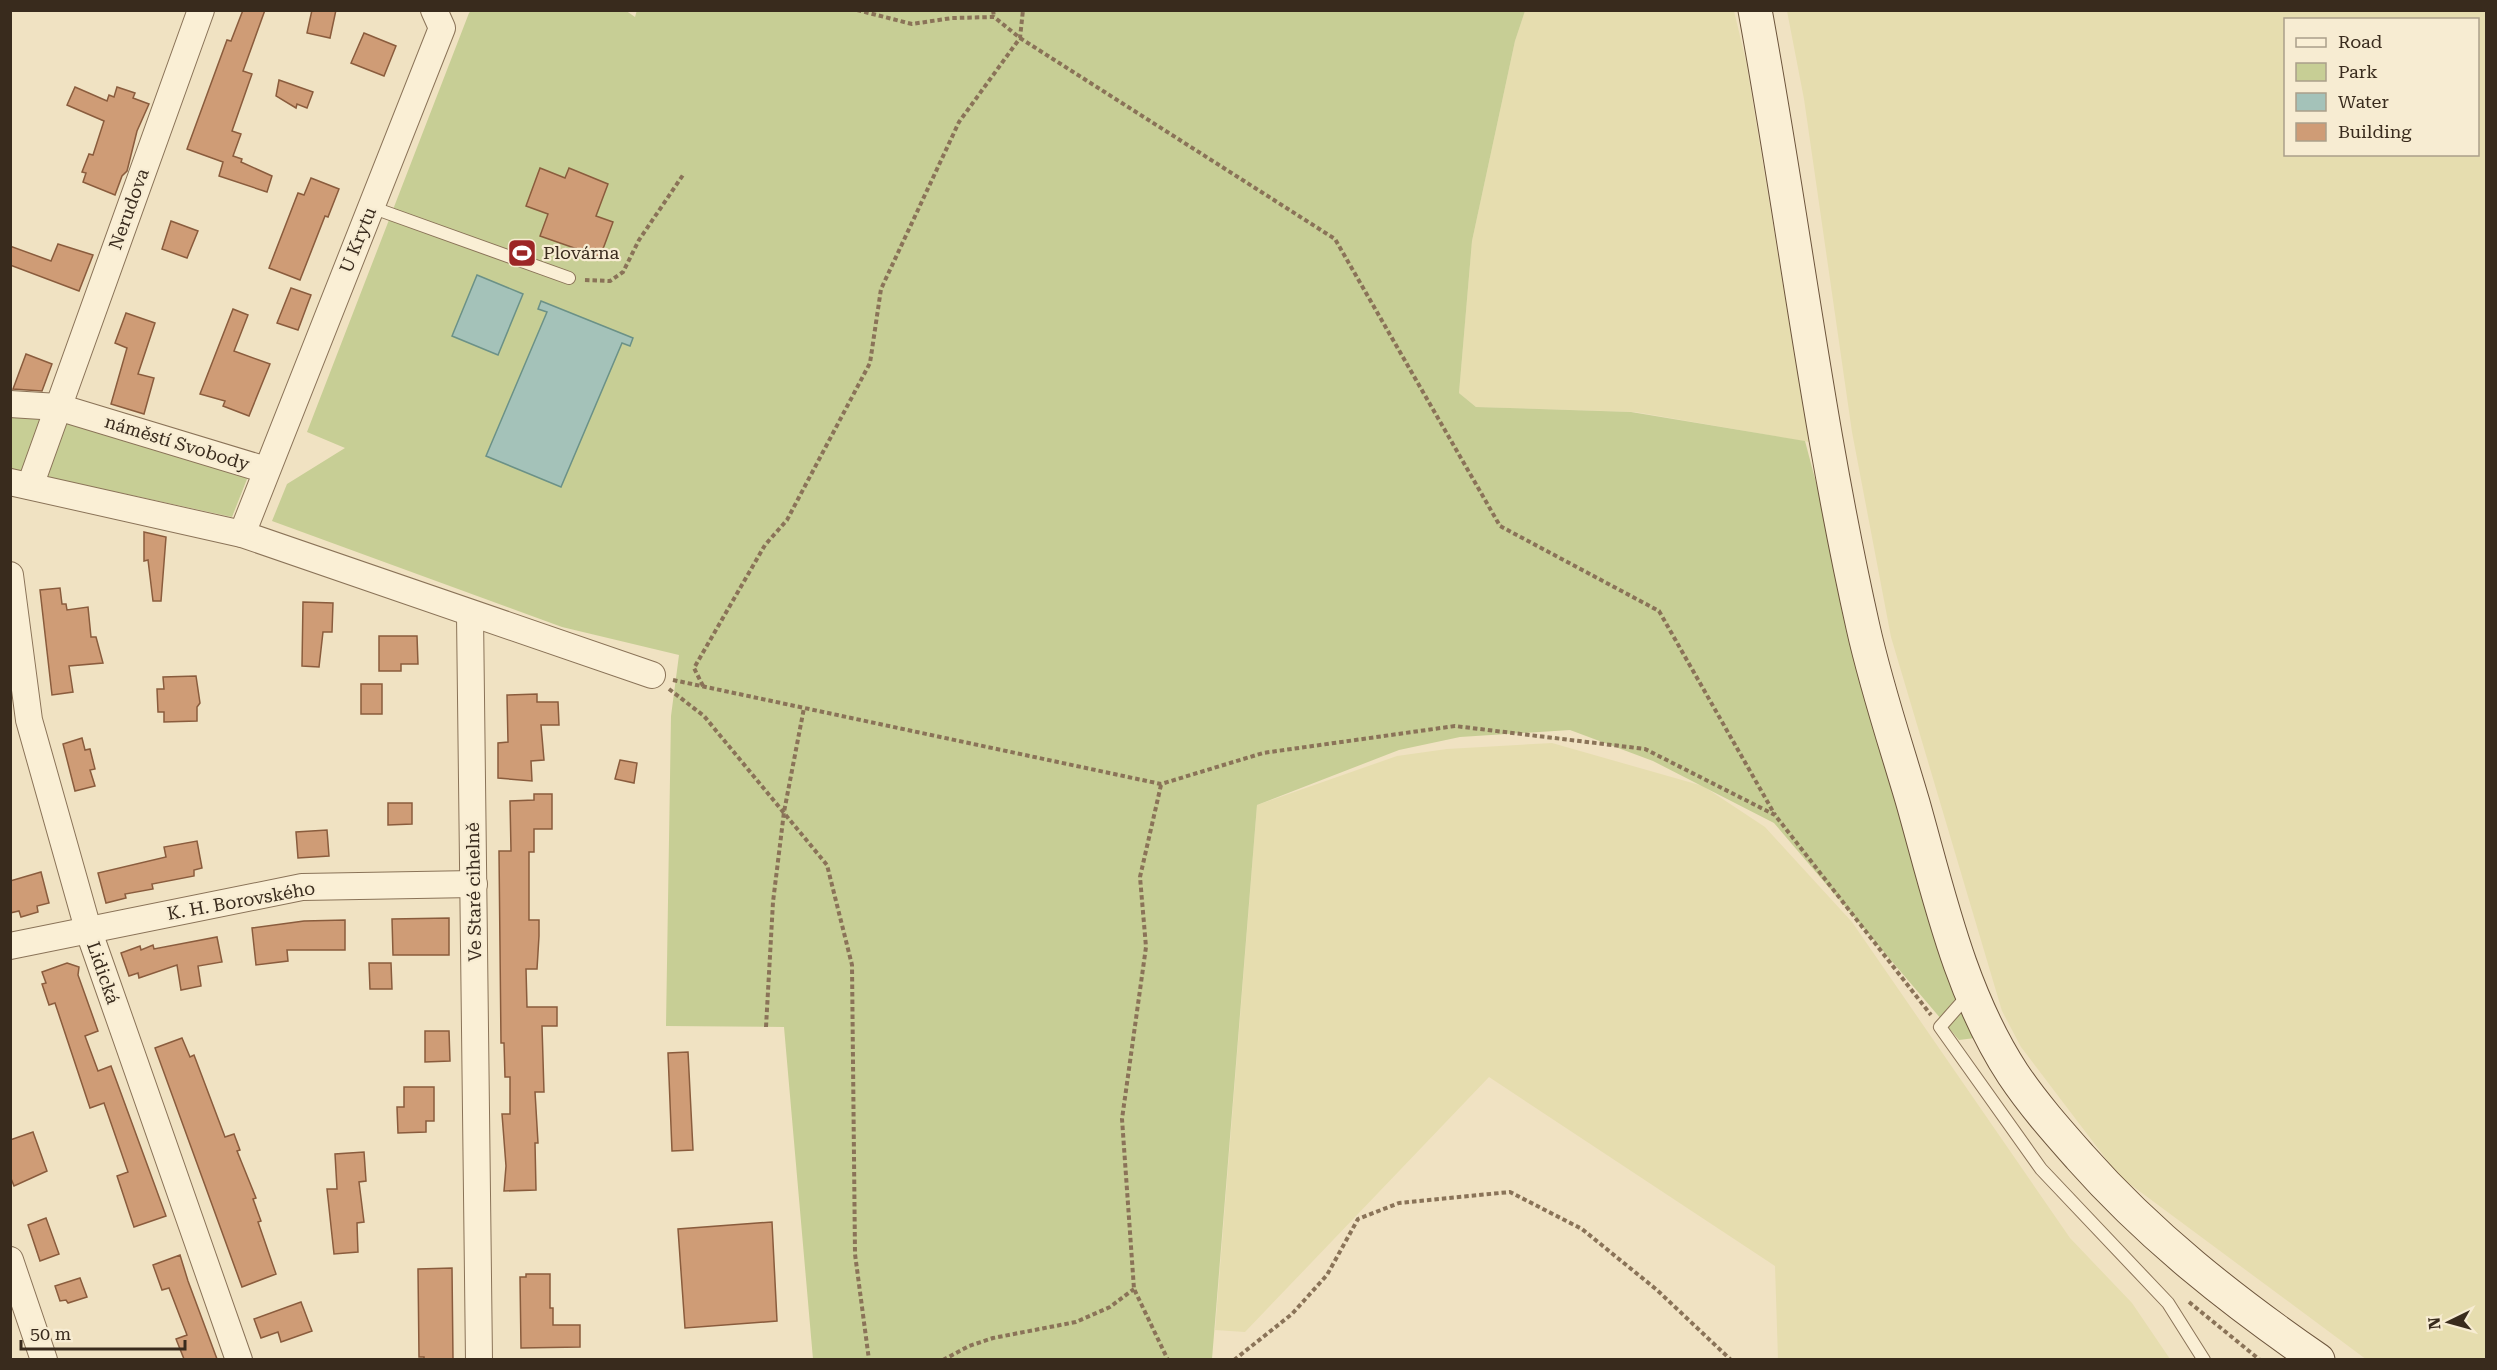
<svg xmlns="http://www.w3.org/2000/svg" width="2497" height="1370" font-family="'Roboto Serif',serif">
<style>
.farmland{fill:#e6ddaf;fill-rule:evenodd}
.green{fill:#c7ce95}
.water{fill:#a4c2b9;stroke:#6b9187;stroke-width:1.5}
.building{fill:#cf9c76;stroke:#8a5c3d;stroke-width:1.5}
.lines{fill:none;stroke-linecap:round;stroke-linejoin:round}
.lane-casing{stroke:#8a7358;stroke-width:14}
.street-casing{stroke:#8a7358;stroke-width:28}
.secondary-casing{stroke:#6c543b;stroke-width:35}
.path{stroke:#8a7358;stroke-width:4;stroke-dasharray:4.5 3;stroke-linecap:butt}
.lane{stroke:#faefd5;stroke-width:12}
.street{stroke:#faefd5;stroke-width:26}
.secondary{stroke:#faefd5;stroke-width:33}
.labels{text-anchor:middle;stroke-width:4.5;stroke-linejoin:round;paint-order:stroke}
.street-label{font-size:18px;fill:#392b1d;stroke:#f7ecd2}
.poi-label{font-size:18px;fill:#392b1d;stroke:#f7ecd2;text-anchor:start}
</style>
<rect width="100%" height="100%" fill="#f0e2c2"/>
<g class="farmland">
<polygon points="1525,11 1734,11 1746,61 1809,442 1635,412 1476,407 1459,393 1472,241 1515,41"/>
<path d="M1787 11H2486V1359L2367 1360 2359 1354 2119 1176 2021 1047 2002 1011 1891 637 1852 432 1804 99ZM2286 20H2478V154H2286Z"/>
<polygon points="1552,743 1703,786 1765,827 1852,922 2070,1238 2132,1303 2170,1359 1778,1359 1775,1266 1489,1077 1245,1332 1215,1330 1257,805 1397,756 1447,749"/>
</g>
<g class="green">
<polygon points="625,10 635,17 637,10 1525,11 1515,41 1472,241 1459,393 1476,407 1631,412 1805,441 1926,898 1975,1038 1959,1040 1774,823 1653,761 1570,730 1460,737 1399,750 1257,805 1212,1359 813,1359 784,1027 666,1026 671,716 679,655 562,627 272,521 287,484 345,448 307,432 469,13 471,11"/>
<polygon points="11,415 64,420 249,474 232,517 11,469"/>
</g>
<g class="water">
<polygon points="477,275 523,294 498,355 452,336"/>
<polygon points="541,301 633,338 630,346 622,343 561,487 486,456 547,312 538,309"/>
</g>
<g class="building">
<polygon points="243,10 265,10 243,71 252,74 232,131 241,134 233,156 242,159 241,162 272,176 267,192 219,176 223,162 187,149 227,40 231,41"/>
<polygon points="312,10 336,10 330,38 307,33"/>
<polygon points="364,33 396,46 384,76 351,63"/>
<polygon points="279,80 313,92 307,108 297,104 296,108 276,96"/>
<polygon points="75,87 107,101 109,95 114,97 117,87 135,93 133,98 149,104 137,131 127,171 122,176 115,195 83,182 86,173 82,172 89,154 93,155 104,121 67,105"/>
<polygon points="540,168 565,178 569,168 608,184 596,216 613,222 600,257 540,236 548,214 526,206"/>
<polygon points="311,178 339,189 328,217 325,216 300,280 269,268 298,193 304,195"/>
<polygon points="171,221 198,231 187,258 162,249"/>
<polygon points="58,244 93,255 79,291 10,265 10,246 51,261"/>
<polygon points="291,288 311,295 298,330 277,323"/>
<polygon points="233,309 248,315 234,351 270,364 249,416 223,406 225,401 200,394"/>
<polygon points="126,313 155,323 138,374 154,378 144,414 111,404 127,348 115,343"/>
<polygon points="26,354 52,364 42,391 13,389"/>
<polygon points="144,532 166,537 161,601 153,601 148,560 144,561"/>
<polygon points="60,588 62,604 66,604 67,610 88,607 91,637 96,637 103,663 69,666 73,692 52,695 40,590"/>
<polygon points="303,602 333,603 332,632 323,632 319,667 302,666"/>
<polygon points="379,636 417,636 418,664 401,664 401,671 379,671"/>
<polygon points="196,676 200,703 197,707 197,721 164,722 164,712 158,712 157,689 164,689 163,677"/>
<rect x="361" y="684" width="21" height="30"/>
<polygon points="537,694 537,702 558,702 559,725 541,725 544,760 531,761 532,781 498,778 498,743 508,742 507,695"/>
<polygon points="82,738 85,750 90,749 95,769 90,770 95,786 75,791 63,744"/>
<polygon points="620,760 637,763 634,783 615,779"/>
<polygon points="534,794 552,794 552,829 534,829 534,852 529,852 529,920 539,920 539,936 537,969 526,969 527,1007 557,1007 557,1026 542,1026 544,1092 535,1092 538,1143 535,1143 536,1190 504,1191 506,1166 502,1114 510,1114 510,1077 505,1077 504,1043 501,1043 499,851 511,851 510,801 534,800"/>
<polygon points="388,803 412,803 412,824 388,825"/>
<polygon points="327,830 329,856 298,858 296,832"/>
<polygon points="197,841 202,868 194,870 194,876 152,884 153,889 125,894 126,898 106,903 98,873 166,857 164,847"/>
<polygon points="41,872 49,903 37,906 38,912 21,917 19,911 10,913 10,881"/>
<polygon points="449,918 449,955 393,955 392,919"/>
<polygon points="345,920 345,950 287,950 288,961 256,965 252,928 304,921"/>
<polygon points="217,937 222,962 198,966 201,986 181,990 177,965 139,978 138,973 129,976 121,953 140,946 141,950 153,945 154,949"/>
<polygon points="67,963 79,967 78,975 98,1031 85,1036 98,1071 111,1066 166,1216 134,1227 117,1176 128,1172 104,1103 90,1108 55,1003 49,1005 42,984 46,983 42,972"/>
<polygon points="369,963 391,963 392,989 370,989"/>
<polygon points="425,1031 449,1031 450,1061 425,1062"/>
<polygon points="182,1038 190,1057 194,1055 225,1137 234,1134 240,1150 237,1151 256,1198 253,1199 261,1221 258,1222 276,1274 242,1287 155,1048"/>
<polygon points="688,1052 693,1150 672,1151 668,1053"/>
<polygon points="404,1087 434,1087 434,1121 426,1121 426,1132 398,1133 397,1107 404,1107"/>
<polygon points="33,1132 47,1171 14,1186 10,1176 10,1140"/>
<polygon points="364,1152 366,1181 359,1182 364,1222 357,1223 358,1252 334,1254 327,1189 337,1189 335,1154"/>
<polygon points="46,1218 59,1254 40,1261 28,1225"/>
<polygon points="772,1222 777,1321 685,1328 678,1229"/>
<polygon points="180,1255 188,1281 217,1359 184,1359 176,1339 187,1335 169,1288 162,1290 153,1265"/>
<polygon points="452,1268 453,1359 424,1359 424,1357 419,1357 418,1269"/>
<polygon points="526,1274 550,1274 550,1308 553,1308 553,1325 580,1325 580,1347 521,1348 520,1277 526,1277"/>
<polygon points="80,1278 87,1297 68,1303 66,1300 60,1301 55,1286"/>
<polygon points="301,1302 312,1331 281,1342 278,1332 261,1338 254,1319"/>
</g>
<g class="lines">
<g class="lane-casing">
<g id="lane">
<polyline points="371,207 569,278"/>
<polyline points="1970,993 1940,1027 2041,1169 2168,1303 2204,1360"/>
</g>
</g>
<g class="street-casing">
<g id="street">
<polyline points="10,404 58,407 266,470"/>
<polyline points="10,482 242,534 652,675"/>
<polyline points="30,486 201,10"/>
<polyline points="242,534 442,28 434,10"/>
<polyline points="10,575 29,720 88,929 239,1360"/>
<polyline points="470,615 479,1360"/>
<polyline points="10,946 302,887 474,884"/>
<polyline points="10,1260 44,1360"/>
</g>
</g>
<g class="secondary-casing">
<path id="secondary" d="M1755 10C1793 216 1817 423 1863 627 1876 686 1896 745 1913 803 1939 895 1960 993 2013 1074 2033 1104 2057 1131 2080 1157 2150 1236 2231 1300 2318 1360"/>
</g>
<g class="path">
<polyline points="857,10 912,24 952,18 994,17 1020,38 1335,239 1500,526 1659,611 1775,815"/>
<polyline points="993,10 994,17"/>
<polyline points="585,280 610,281 623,272 639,240 683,175"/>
<polyline points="673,680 1161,784 1263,753 1455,726 1645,749 1775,815 1931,1015"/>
<polyline points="703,686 694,668 765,545 787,520 870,363 881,289 959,122 1020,38 1023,10"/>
<polyline points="669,689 704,716 827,865 852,965 855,1254 869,1360"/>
<polyline points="1161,785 1140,877 1146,947 1122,1119 1134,1289 1168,1360"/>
<polyline points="766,1027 773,902 784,812 804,708"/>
<polyline points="2189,1302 2260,1360"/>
<polyline points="943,1360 969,1346 993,1338 1076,1322 1110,1307 1134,1289"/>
<polyline points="1234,1360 1292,1314 1327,1275 1358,1219 1399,1203 1510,1192 1582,1229 1657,1290 1731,1360"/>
</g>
<use href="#lane" class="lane"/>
<use href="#street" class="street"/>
<use href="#secondary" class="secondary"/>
</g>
<defs>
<g id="stadium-square" transform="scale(1.5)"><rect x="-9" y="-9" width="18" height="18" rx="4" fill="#9c2626" stroke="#f7ecd2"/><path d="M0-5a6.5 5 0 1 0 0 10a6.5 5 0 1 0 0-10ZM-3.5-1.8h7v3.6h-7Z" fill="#fff"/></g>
</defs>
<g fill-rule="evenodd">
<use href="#stadium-square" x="522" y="253"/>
</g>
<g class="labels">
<g class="street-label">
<text transform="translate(129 209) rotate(-70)" y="6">Nerudova</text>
<text transform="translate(358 240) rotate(-68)" y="6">U Krytu</text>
<text transform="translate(177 443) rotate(17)" y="6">náměstí Svobody</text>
<text transform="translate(474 892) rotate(-91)" y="6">Ve Staré cihelně</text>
<text transform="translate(241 901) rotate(-10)" y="6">K. H. Borovského</text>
<text transform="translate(103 973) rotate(71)" y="6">Lidická</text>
</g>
<g class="poi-label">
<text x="543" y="259">Plovárna</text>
</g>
</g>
<rect width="2497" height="1370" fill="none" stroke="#392b1d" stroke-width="24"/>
<rect x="2284" y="18" width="195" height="138" fill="#f7ecd2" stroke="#ab9f8a" stroke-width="1.5"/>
<rect x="2296" y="38" width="30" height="9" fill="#faefd5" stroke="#ab9f8a" stroke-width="1.5"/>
<text x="2338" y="48" font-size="18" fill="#392b1d">Road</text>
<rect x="2296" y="63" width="30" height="18" fill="#c7ce95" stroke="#ab9f8a" stroke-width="1.5"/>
<text x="2338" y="78" font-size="18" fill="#392b1d">Park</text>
<rect x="2296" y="93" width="30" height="18" fill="#a4c2b9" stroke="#ab9f8a" stroke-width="1.5"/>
<text x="2338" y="108" font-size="18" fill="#392b1d">Water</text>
<rect x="2296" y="123" width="30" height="18" fill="#cf9c76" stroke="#ab9f8a" stroke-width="1.5"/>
<text x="2338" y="138" font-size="18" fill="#392b1d">Building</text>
<g transform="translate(2449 1322) rotate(265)" stroke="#f7ecd2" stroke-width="4.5" paint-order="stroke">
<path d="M0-4.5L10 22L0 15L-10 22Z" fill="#392b1d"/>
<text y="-9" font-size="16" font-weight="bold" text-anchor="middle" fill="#392b1d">N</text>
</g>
<path d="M21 1340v9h164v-9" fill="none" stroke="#392b1d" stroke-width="3"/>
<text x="30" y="1340" font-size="18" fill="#392b1d" stroke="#f7ecd2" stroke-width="4.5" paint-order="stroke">50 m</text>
</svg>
